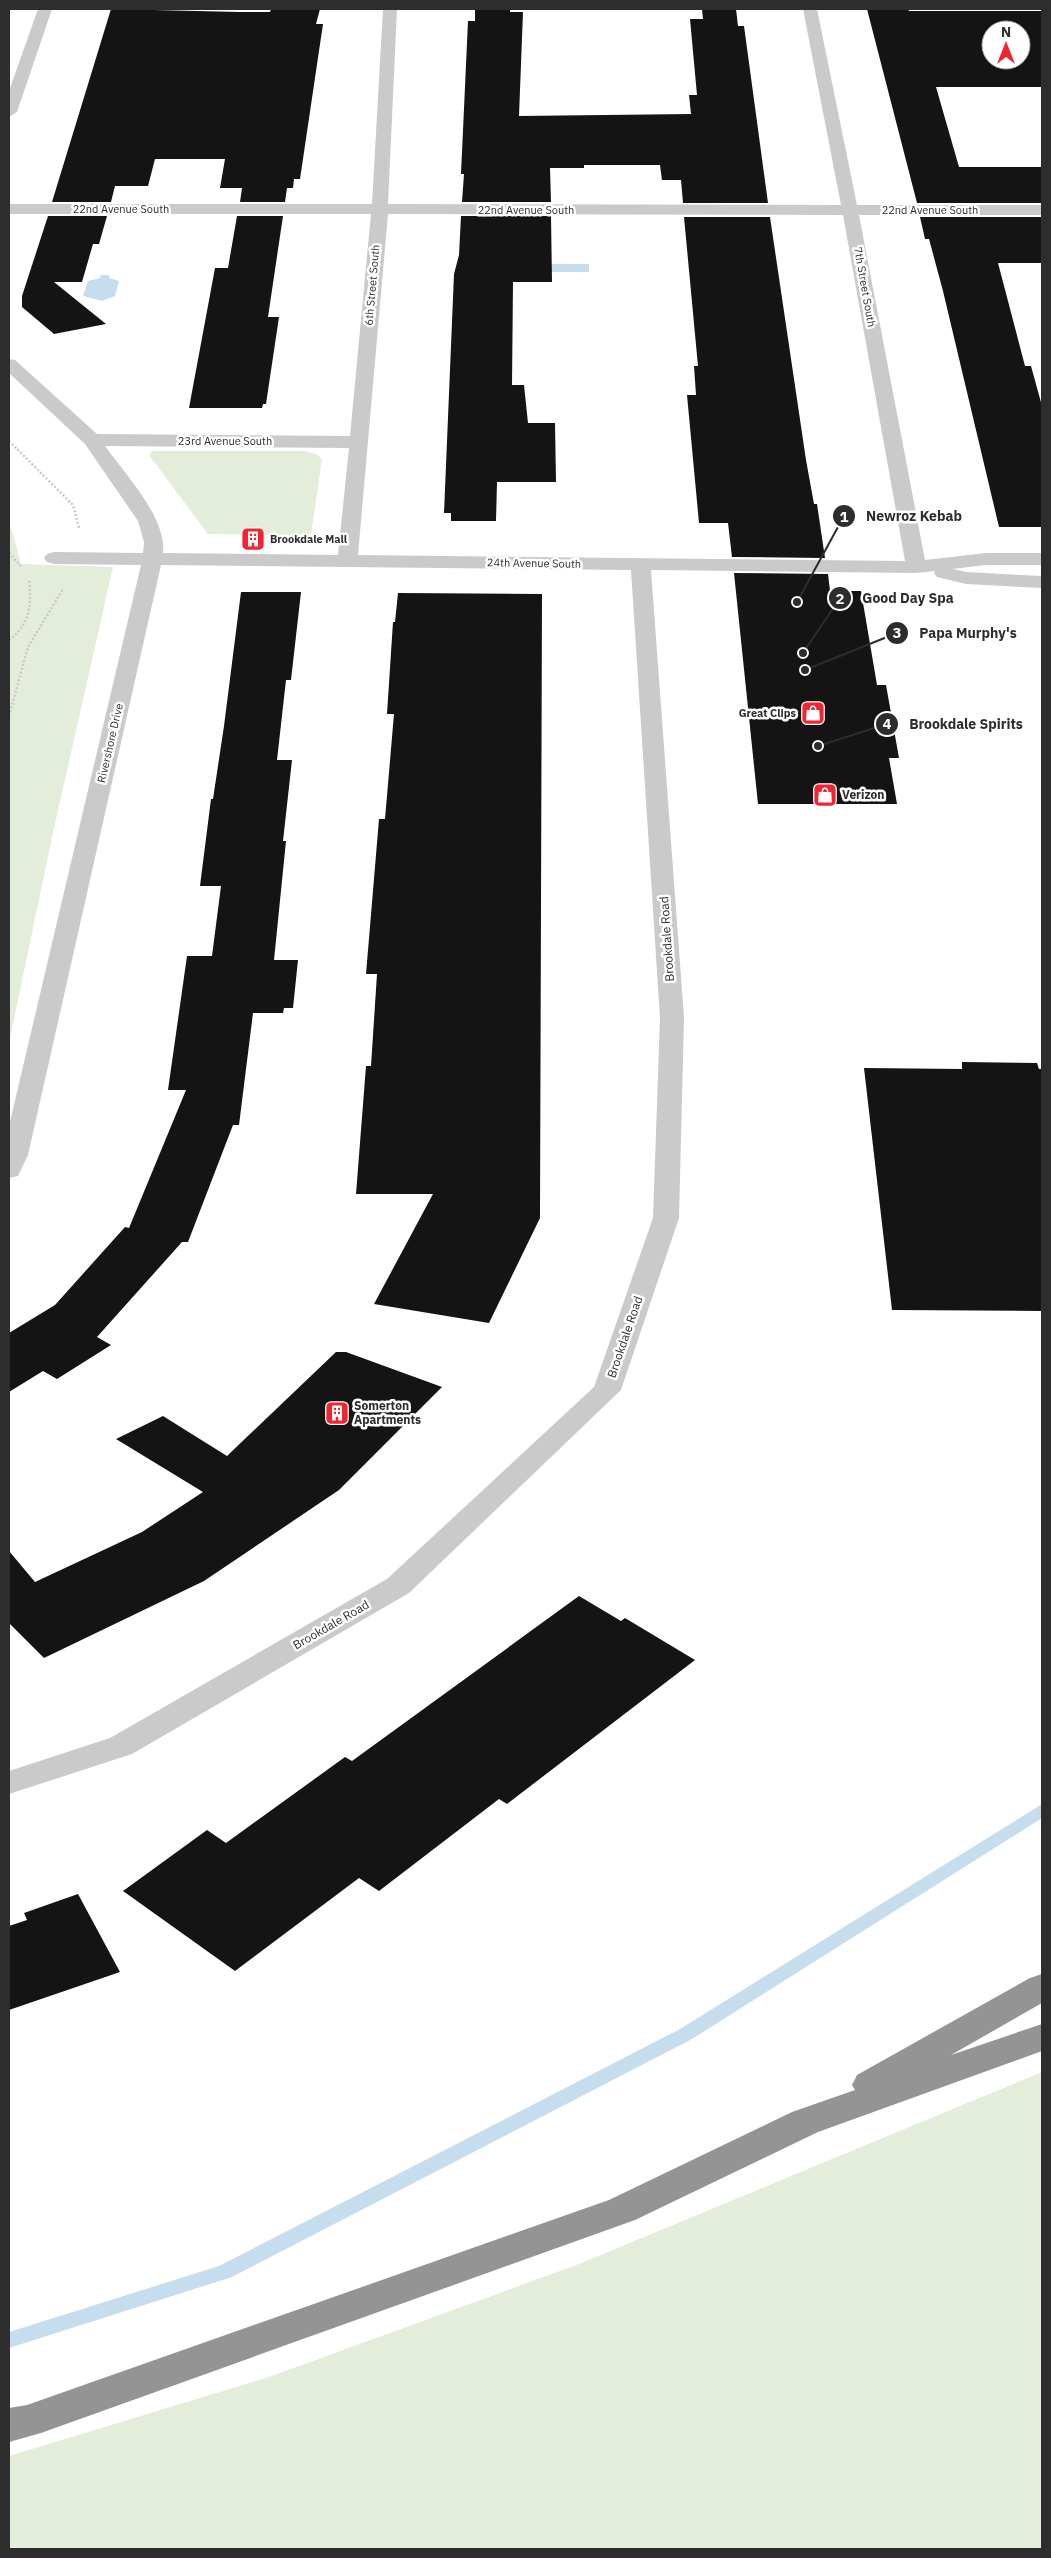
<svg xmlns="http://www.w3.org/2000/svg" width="1051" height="2558" font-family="'IBM Plex Sans',sans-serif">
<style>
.green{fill:#e4ecda}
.water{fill:#c5dded}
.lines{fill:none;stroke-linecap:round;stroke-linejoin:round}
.stream{fill:#c5dded;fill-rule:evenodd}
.building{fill:#141414;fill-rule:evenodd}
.path{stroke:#cacaca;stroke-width:2.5;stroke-dasharray:2 2;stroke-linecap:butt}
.minor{fill:#cacaca;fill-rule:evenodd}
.highway{fill:#949494;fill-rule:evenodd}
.labels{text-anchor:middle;stroke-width:5;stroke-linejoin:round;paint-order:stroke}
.far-street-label{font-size:11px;fill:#2d2d2d;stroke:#fff}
.far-poi-label{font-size:11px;font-weight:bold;fill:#2d2d2d;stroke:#fff;text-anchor:start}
.poi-label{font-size:12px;font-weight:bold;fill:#2d2d2d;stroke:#fff;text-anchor:start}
.street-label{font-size:12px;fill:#2d2d2d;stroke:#fff}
.leader{fill:none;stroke:#2d2d2d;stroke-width:2}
.callout-dot{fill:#2d2d2d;stroke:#fff;stroke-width:2}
.mark-label{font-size:15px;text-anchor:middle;font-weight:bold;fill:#fff}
.callout-label{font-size:14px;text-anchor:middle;font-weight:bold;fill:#2d2d2d;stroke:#fff;stroke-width:5;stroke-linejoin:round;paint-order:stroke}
</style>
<rect width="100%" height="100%" fill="#fff"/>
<g class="green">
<polygon points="152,451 304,451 316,454 322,459 311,535 208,534 149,455"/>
<polygon points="9,526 13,534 21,564 113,567 52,837 9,1043"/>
<polygon points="1042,2072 1042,2549 9,2549 9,2456 269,2377 579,2264"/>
</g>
<g class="water">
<rect x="547" y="264" width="42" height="8"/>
<polygon points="101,275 109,275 109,278 119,281 115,296 102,301 83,296 88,281 100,278"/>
</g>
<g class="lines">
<polygon class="stream" points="1042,1804 1042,1818 692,2039 232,2277 9,2348 9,2332 219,2266 680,2029"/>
</g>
<g class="building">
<polygon points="111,9 240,12 270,12 271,9 320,9 316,24 323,24 300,179 294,179 293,188 287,188 285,202 240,202 242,188 220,188 225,159 155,159 148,186 115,186 111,202 52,202"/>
<polygon points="475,9 510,9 510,12 523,12 519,116 691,114 689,95 697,95 690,19 703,19 702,9 736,9 738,26 744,26 768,203 683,203 681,180 662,180 660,165 584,165 584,168 550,168 551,202 462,202 464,174 461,174 468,21 475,21"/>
<path d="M867 9H908L909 11H1042V87H936L959 167H1042V203H917ZM991 30H1021V60H991Z"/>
<polygon points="48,216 107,216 99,244 93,244 82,282 54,282 106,324 54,334 22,307 22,296"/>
<polygon points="237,216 283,216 268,317 279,317 266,404 263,404 262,408 189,408 215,268 228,268"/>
<polygon points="461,216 551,216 552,282 513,282 512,385 524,385 528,423 555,423 556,482 497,482 496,521 451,521 451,513 444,513 454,274 459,255"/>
<polygon points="684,217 770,217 806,460 814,504 817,504 825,558 732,557 728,523 699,523 687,395 696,395 694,366 698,366"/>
<polygon points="920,217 1042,217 1042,263 998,263 1025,366 1031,366 1042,406 1042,527 999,527 943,291 929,239 925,239"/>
<polygon points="734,573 828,574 830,591 861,591 877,685 886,685 899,758 889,758 897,804 758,804"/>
<polygon points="241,592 301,592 291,680 286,680 277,760 292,760 283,841 286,841 274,960 298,960 293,1008 284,1008 283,1013 253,1013 239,1125 233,1125 188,1242 182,1242 97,1337 111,1345 57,1379 43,1371 9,1392 9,1333 55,1305 125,1227 129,1228 186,1090 168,1090 187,956 212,956 221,886 200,886 211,799 213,799 224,726"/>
<polygon points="398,593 542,594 540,1218 489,1323 374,1304 433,1194 356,1194 366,1066 371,1066 377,974 366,974 379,819 385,819 394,714 387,714 393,622 395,622"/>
<polygon points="962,1062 1037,1063 1039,1069 1042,1069 1042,1311 892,1310 864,1068 962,1069"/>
<polygon points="336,1352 346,1352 442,1387 339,1490 204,1581 44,1658 9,1623 9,1551 35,1582 142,1532 203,1492 116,1439 163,1416 227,1456"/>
<polygon points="579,1596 621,1621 625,1618 695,1660 507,1804 499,1799 379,1891 359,1878 235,1971 123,1891 207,1830 226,1843 345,1757 352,1761"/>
<polygon points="78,1894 120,1972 9,2010 9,1926 27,1920 24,1913"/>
</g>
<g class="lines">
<g class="path">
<polyline points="9,441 73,505 79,528"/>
<polyline points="9,553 21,566"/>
<path d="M9 640C30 625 32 603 29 579"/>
<polyline points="9,716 28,647 63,589"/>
</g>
<g class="minor">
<polygon points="38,9 52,9 17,112 9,117 9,91"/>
<path d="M383 9H397L388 204 841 205 803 9H817L857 205H1042V215H859L925 560 986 553H1042V565H986L952 569 966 572 1042 576V588L966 584 937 577 934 573 935 571 916 573 651 570 684 1018 679 1218 621 1390 409 1593 132 1754 9 1794V1771L110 1738 387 1579 594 1387 653 1218 660 1018 631 570 161 565 28 1155 18 1176 9 1178V1126L141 565 54 564 47 562 44 558 47 554 54 552 143 553 144 542 138 521 85 444 9 373V359L15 360 97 434 350 436 371 214H9V204H372ZM388 214 843 215 905 561 358 555ZM105 446 349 448 338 555 163 553C167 518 125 474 105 446Z"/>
</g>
<polygon class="highway" points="1042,1974 1042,2003 951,2055 1042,2024 1042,2051 818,2132 635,2220 41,2433 9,2442 9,2408 27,2405 609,2200 792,2112 855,2090 852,2085 857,2075 1030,1978"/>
</g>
<defs>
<g id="building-square" transform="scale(1.25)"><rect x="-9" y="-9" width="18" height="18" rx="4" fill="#f02432" stroke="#fff"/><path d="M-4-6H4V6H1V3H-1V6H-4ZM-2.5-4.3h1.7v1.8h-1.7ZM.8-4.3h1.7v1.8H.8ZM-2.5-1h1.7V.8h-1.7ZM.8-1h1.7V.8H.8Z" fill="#fff"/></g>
<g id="shop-square" transform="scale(1.25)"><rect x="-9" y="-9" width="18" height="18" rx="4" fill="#f02432" stroke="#fff"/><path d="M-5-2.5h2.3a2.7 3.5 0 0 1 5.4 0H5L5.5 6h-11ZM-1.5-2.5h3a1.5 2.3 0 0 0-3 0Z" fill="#fff"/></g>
</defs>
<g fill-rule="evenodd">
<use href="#building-square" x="253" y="539"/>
<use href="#shop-square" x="813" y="713"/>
<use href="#shop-square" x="825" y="795"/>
<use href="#building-square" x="337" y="1413"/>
</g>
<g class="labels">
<g class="far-street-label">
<text x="121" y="213">22nd Avenue South</text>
<text x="526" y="214">22nd Avenue South</text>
<text x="930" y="214">22nd Avenue South</text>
<text transform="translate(372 285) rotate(-85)" y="4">6th Street South</text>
<text transform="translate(865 287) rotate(80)" y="4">7th Street South</text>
<text x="225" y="445">23rd Avenue South</text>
<text transform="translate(534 563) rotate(1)" y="4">24th Avenue South</text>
<text transform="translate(110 743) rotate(-77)" y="4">Rivershore Drive</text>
</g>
<g class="far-poi-label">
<text x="270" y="543">Brookdale Mall</text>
<text x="796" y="717" text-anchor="end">Great Clips</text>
</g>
<g class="poi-label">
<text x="842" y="799">Verizon</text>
<text x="354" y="1410">Somerton<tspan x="354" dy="14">Apartments</tspan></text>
</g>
<g class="street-label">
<text transform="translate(667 939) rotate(-94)" y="4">Brookdale Road</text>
<text transform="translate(625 1337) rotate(-71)" y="4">Brookdale Road</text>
<text transform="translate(331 1625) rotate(-30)" y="4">Brookdale Road</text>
</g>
</g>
<path class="leader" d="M797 602L844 516M803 653L840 598M805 670L897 633M818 746L887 724"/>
<g class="callout-dot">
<circle cx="797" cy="602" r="5"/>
<circle cx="803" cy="653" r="5"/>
<circle cx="805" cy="670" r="5"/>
<circle cx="818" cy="746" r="5"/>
<circle cx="844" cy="516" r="12"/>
<circle cx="840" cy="598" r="12"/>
<circle cx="897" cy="633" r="12"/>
<circle cx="887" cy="724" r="12"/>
</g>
<g class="mark-label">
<text x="844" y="522">1</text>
<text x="840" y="604">2</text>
<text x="897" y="638">3</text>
<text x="887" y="729">4</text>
</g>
<g class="callout-label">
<text x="914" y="521">Newroz Kebab</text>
<text x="908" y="603">Good Day Spa</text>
<text x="968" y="638">Papa Murphy's</text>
<text x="966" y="729">Brookdale Spirits</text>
</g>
<rect width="1051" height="2558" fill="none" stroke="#2d2d2d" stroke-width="20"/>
<g transform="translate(1006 45)"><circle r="24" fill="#ffffff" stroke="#ababab"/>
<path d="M0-4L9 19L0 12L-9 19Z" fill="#f02432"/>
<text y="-8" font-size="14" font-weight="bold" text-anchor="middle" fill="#2d2d2d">N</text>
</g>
</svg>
